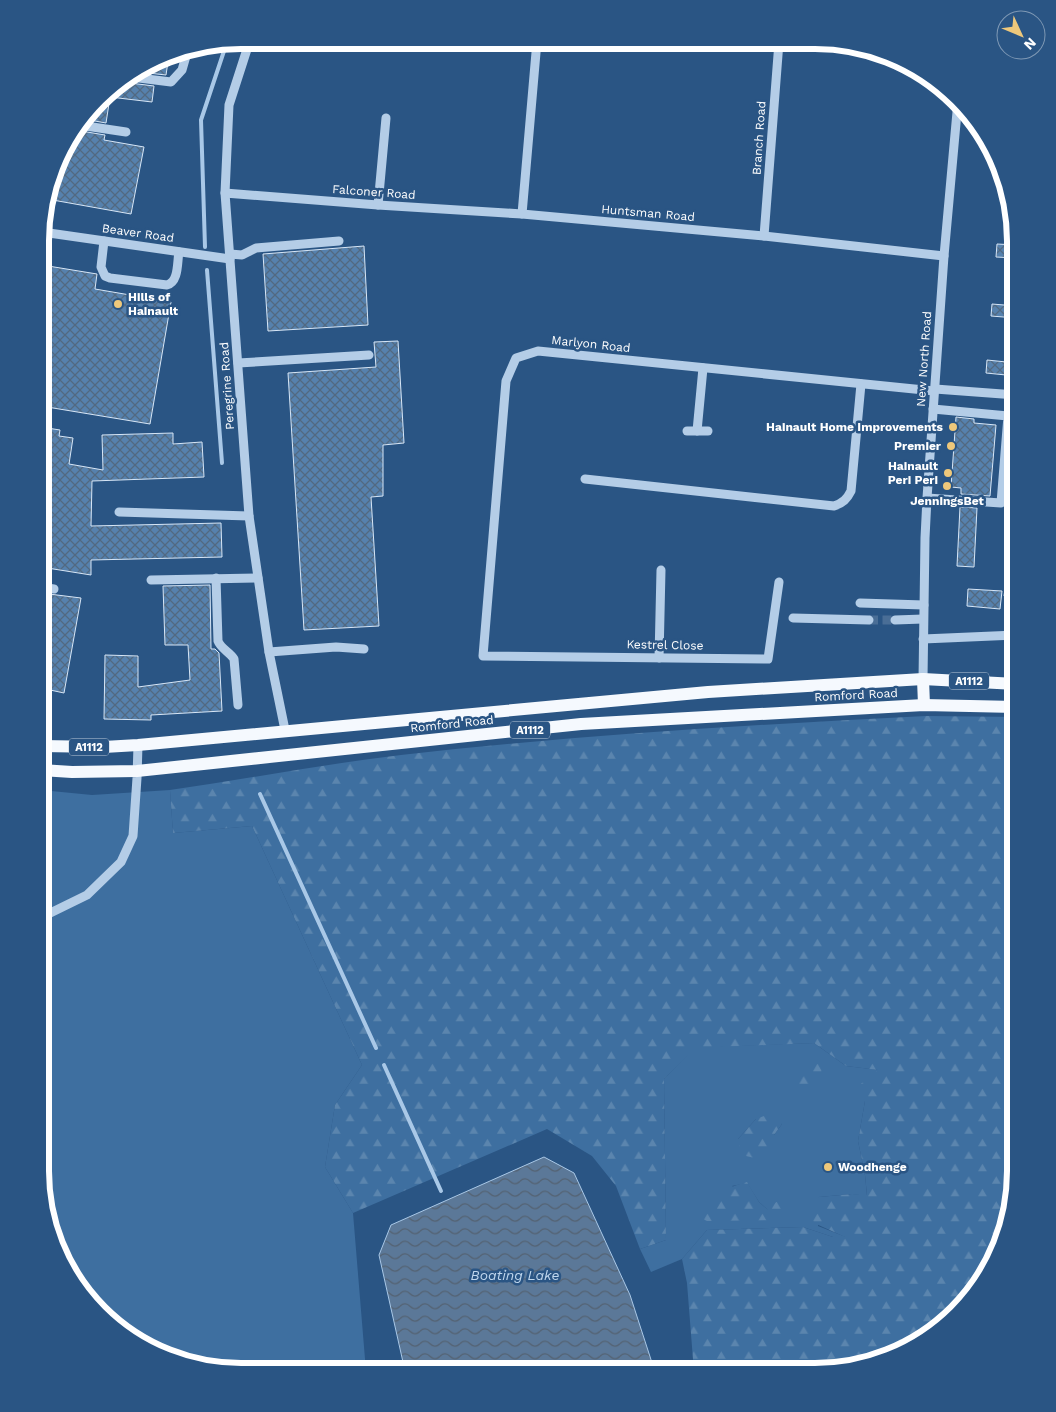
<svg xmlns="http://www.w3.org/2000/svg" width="1056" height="1412" font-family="'Work Sans',sans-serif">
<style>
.green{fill:#3e6fa0;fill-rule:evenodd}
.forest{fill:url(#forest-firs)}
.water{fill:url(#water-waves);stroke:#a9c8e7}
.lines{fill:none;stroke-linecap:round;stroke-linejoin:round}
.stream{stroke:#a9c8e7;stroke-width:4}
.building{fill:url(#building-cross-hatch);stroke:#d7e6f6}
.minor-tunnel{stroke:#4a6e96;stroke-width:9;stroke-dasharray:9 4.5;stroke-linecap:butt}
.minor{stroke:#b4cde7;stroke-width:9}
.major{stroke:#f5f9fe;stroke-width:12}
.poi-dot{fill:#eec87b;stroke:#2a5584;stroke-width:2}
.labels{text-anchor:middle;stroke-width:5;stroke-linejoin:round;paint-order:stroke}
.shield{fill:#2a5584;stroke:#bfccda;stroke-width:1}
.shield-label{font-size:11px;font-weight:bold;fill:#fff}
.street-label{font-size:12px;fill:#fff;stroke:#2a5584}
.poi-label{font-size:12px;font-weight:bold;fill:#fff;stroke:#2a5584;text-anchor:end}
.water-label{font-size:14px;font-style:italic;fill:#c0d7ee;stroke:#2a5584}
.rim{fill:none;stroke:#fff;stroke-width:6}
</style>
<defs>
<pattern id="forest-firs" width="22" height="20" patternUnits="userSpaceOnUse" patternTransform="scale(1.25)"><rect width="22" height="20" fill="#3e6fa0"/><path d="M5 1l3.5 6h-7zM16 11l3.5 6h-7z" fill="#5b85ae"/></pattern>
<pattern id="water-waves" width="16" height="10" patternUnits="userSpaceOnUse" patternTransform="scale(1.25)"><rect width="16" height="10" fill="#5b7898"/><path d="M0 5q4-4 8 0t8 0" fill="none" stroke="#546272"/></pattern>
<pattern id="building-cross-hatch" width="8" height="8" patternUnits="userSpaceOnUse" patternTransform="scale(1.25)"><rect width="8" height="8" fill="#5681ad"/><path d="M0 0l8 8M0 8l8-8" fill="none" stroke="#526981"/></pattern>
</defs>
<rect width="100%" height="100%" fill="#2a5584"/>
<g class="green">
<polygon points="41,790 92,795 170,790 173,833 252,826 362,1065 335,1105 325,1167 353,1213 366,1371 215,1370 129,1338 90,1303 61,1260 40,1172"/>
<path d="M814 1043 846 1066 879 1070 865 1101 858 1141 865 1175 867 1196 852 1194 819 1197 818 1226 846 1237H833L803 1227 707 1230 682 1259 651 1272 640 1249 666 1240 664 1079 695 1047ZM756 1119 782 1124 774 1135 738 1139ZM747 1183 759 1202 768 1210 732 1186Z"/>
</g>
<g class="forest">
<path d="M926 716 1016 717V1185L1005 1236 982 1283 948 1322 904 1351 816 1372H694L687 1283 682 1259 707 1230 803 1227 833 1237H845L814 1223 810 1210 819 1197 852 1194 867 1195 865 1175 858 1141 865 1101 857 1087 878 1070 846 1066 814 1043 695 1048 664 1079 666 1240 640 1249 616 1186 592 1156 547 1129 353 1213 325 1167 335 1105 362 1065 252 826 173 833 170 790C247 779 324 764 401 755 575 735 751 725 926 716Z"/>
<path d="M809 1063 822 1064 821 1079 808 1089 796 1092C788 1075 794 1070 809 1063Z"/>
<polygon points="764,1116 772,1116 782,1124 774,1135 773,1149 759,1159 746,1156 740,1149 738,1139 756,1119"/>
<path d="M747 1182 759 1202 768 1210 776 1202 785 1201 790 1210 781 1220 707 1221 701 1218C716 1198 722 1188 747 1182Z"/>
</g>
<polygon class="water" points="544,1157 574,1173 630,1295 655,1372 405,1371 379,1255 391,1225"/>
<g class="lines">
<g class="stream">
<polyline points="205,247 201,120 227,42"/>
<polyline points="207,270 222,463"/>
<polyline points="260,794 376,1048"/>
<polyline points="384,1065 441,1191"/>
</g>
</g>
<g class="building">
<polygon points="169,55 166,75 139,72 146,68"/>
<polygon points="125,80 130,83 154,86 152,102 110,97 106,123 84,119 108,90"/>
<polygon points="75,130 105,135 104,140 144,147 131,214 47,199 67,140"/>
<polygon points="997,244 1016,245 1016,258 996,257"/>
<polygon points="364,246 368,325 268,331 263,254"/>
<polygon points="42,265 97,274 95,289 171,302 150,424 41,406"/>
<polygon points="992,304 1016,306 1016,318 991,316"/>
<polygon points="398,341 404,443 383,445 383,496 371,497 379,626 304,630 288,373 376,367 374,342"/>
<polygon points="987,360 1016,363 1016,376 986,373"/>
<polygon points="956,417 974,419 974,423 996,425 990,496 961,494 961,488 951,487"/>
<polygon points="41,427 60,430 59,436 73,438 69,464 103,470 102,435 173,433 173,444 202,442 204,477 92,481 91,526 221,523 222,557 91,560 91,575 41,567"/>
<polygon points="960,507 977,508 974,567 957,566"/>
<polygon points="1006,581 1016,582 1016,598 1004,596"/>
<polygon points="210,585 211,649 215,649 219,653 222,711 151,715 151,720 104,719 105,655 138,656 138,687 190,680 188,645 165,645 163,586"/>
<polygon points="968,589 1002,591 1000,609 967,606"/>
<polygon points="41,593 81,598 64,693 41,688"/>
</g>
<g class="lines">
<polyline class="minor-tunnel" points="869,620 895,620"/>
<g class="minor">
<polyline points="250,40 229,105 225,193 249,516 269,652 285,730"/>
<polyline points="537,41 522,214 764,236 944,256"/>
<polyline points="550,41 591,43 595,41"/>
<polyline points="131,77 171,82 182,70 188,49"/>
<polyline points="79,125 126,132"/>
<polyline points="225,193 378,205 522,214"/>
<polyline points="378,205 386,118"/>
<polyline points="42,232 230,259"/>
<polyline points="764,236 779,42"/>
<path d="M104 241 101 267 105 276 110 278 167 285C179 282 177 262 179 252"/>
<polyline points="230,254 242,255 256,248 339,241"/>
<polyline points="238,363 369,355"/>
<polyline points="935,389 1016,395"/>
<polyline points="687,431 708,431"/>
<polyline points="697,431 703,368"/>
<path d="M585 479 834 506C843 503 847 499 851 491L861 384"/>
<polyline points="927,498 1001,503 1008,416 933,409"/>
<polyline points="119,512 249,516"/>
<path d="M216 578 218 641C221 649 230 652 234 659L238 705"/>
<polyline points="151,580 258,578"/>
<polyline points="779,582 768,659 483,656 506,381 516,358 538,351 934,391"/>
<polyline points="41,587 54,589"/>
<polyline points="860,603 924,605"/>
<polyline points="793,618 869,620"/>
<polyline points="895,620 923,619"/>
<polyline points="923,639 1016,635"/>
<polyline points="269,652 336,647 364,649"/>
<polyline points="659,658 661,570"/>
<polyline points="923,679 925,538 927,498 944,256 958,101"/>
<polyline points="40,918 87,895 121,862 133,836 137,778 138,745"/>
</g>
<g class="major">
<polyline points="923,679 924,705"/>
<polyline points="41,746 104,747 138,745 708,692 923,679 1016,684"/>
<polyline points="41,770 72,772 137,771 581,724 924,705 1016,707"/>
</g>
</g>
<g class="poi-dot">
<circle cx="118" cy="304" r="5"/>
<circle cx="953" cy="427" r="5"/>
<circle cx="951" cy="446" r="5"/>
<circle cx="948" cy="473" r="5"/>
<circle cx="947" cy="486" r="5"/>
<circle cx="828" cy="1167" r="5"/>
</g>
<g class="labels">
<g class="shield">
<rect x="949" y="672.5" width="40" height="17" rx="4"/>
<rect x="510" y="721.5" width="40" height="17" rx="4"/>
<rect x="69" y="738.5" width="40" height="17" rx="4"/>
</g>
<g class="shield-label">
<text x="969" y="685">A1112</text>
<text x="530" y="734">A1112</text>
<text x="89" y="751">A1112</text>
</g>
<g class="street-label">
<text transform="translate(759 138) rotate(-86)" y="4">Branch Road</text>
<text transform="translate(374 192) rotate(4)" y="4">Falconer Road</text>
<text transform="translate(648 213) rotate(5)" y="4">Huntsman Road</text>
<text transform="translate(138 233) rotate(8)" y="4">Beaver Road</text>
<text transform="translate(591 344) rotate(6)" y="4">Marlyon Road</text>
<text transform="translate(924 359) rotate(-86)" y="4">New North Road</text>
<text transform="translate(227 386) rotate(-94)" y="4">Peregrine Road</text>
<text transform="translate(665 645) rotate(1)" y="4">Kestrel Close</text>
<text transform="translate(856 695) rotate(-3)" y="4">Romford Road</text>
<text transform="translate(452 724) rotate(-6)" y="4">Romford Road</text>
</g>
<g class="poi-label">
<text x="128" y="301" text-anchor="start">Hills of<tspan x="128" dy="14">Hainault</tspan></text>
<text x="943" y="431">Hainault Home Improvements</text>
<text x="941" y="450">Premier</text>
<text x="938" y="470">Hainault<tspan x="938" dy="14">Peri Peri</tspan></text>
<text x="947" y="505" text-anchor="middle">JenningsBet</text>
<text x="838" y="1171" text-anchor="start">Woodhenge</text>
</g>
<g class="water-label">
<text x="515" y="1280">Boating Lake</text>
</g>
</g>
<path d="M0 0H1056V1412H0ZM241 49H815A192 192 0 0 1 1007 241V1171A192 192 0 0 1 815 1363H241A192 192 0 0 1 49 1171V241A192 192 0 0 1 241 49Z" fill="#2a5584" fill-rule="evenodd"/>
<path class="rim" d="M241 49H815A192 192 0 0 1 1007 241V1171A192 192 0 0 1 815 1363H241A192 192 0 0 1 49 1171V241A192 192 0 0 1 241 49Z"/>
<g transform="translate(1021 35) rotate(134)"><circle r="24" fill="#2a5584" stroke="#7f99b5"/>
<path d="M0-4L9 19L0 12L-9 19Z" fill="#eec87b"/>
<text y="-8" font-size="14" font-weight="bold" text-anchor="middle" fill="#ffffff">N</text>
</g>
</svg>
